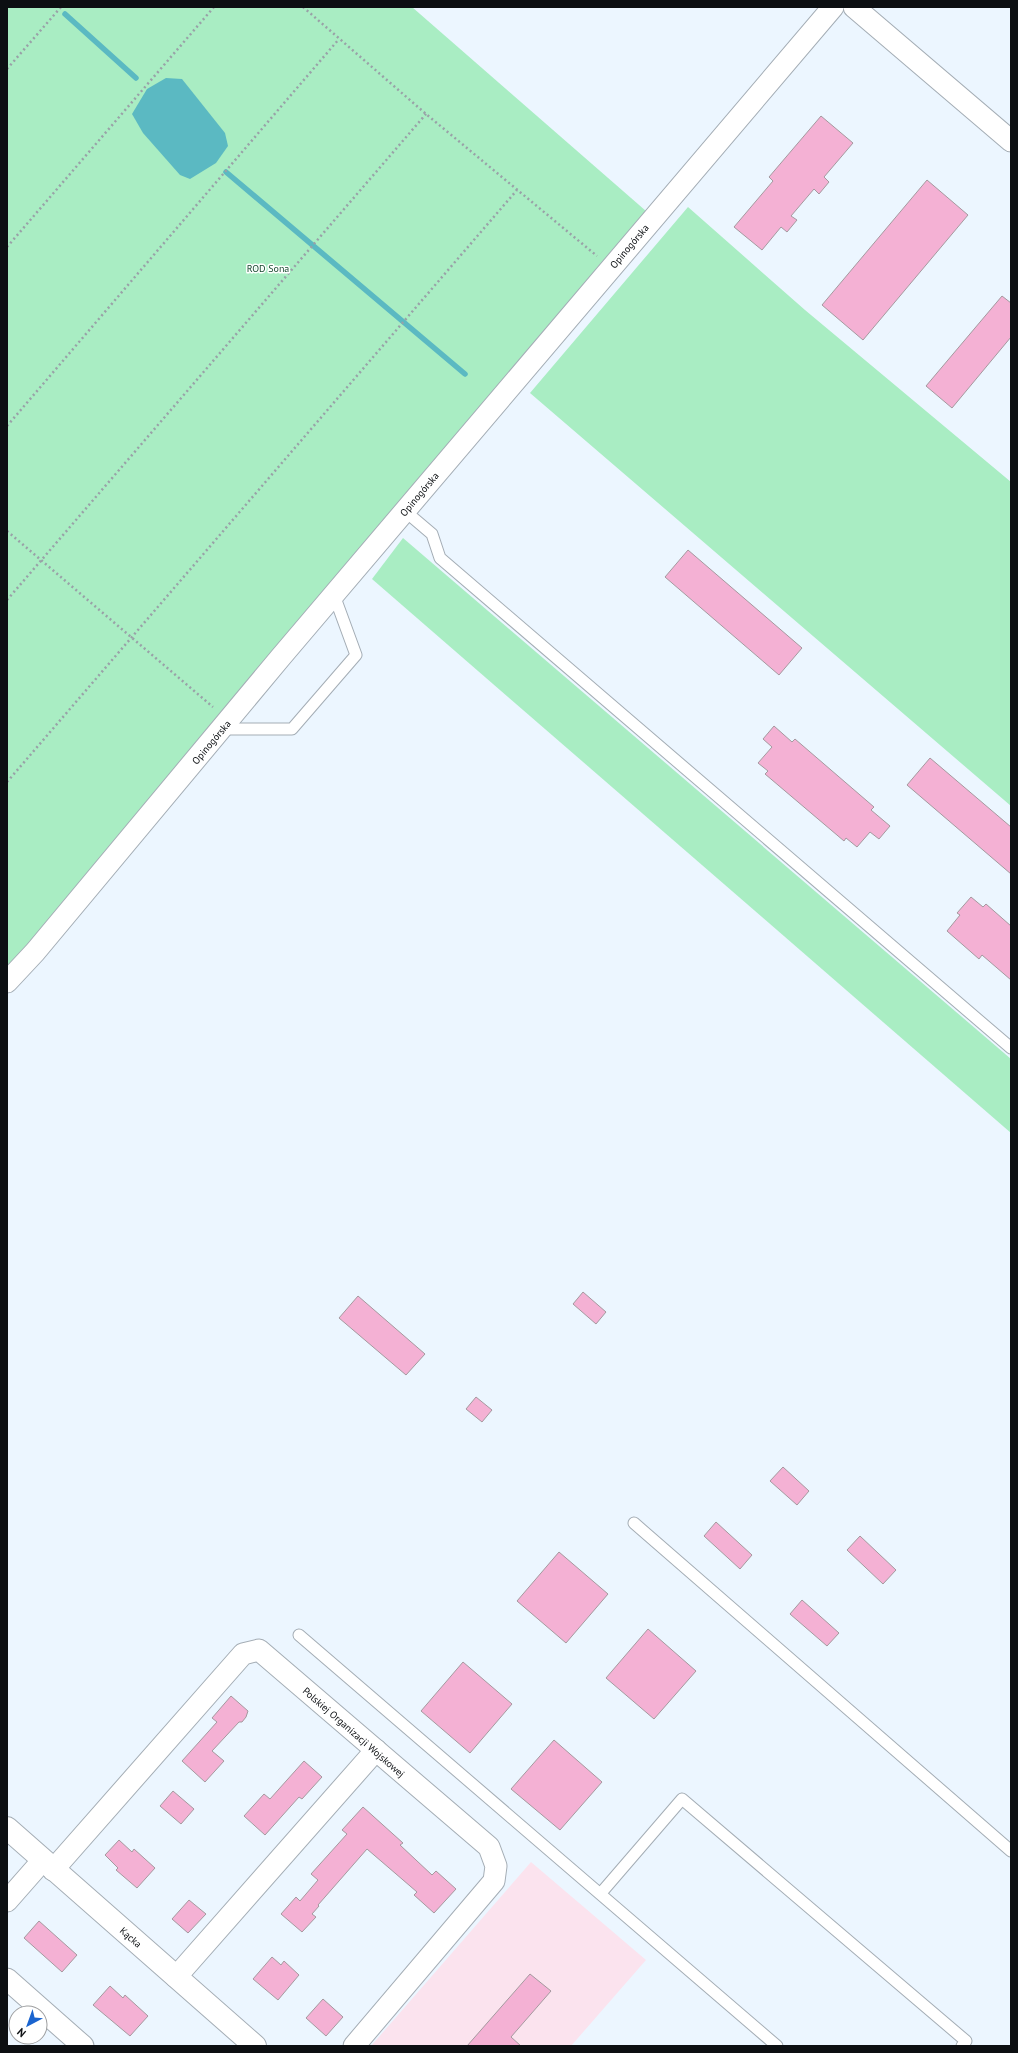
<svg xmlns="http://www.w3.org/2000/svg" width="1018" height="2053" font-family="'PT Sans',sans-serif">
<style>
.commercial{fill:#fbe3ee}
.green{fill:#a9edc3}
.water{fill:#5bb9c2}
.lines{fill:none;stroke-linecap:round;stroke-linejoin:round}
.stream{stroke:#5bb9c2;stroke-width:5.5}
.building{fill:#f4b1d4;stroke:#a5999f}
.service-casing{stroke:#a4adb5;stroke-width:13}
.minor-casing{stroke:#a4adb5;stroke-width:23}
.tertiary-casing{stroke:#a4adb5;stroke-width:24}
.path{stroke:#99a1a7;stroke-width:2.5;stroke-dasharray:2 3;stroke-linecap:butt}
.service{stroke:#fff;stroke-width:11}
.minor{stroke:#fff;stroke-width:21}
.tertiary{stroke:#fff;stroke-width:22}
.labels{text-anchor:middle;stroke-width:3;stroke-linejoin:round;paint-order:stroke}
.street-label{font-size:10px;fill:#0c0f12;stroke:#fff}
.park-label{font-size:10px;fill:#174a2f;stroke:#fff}
</style>
<rect width="100%" height="100%" fill="#ecf6ff"/>
<polygon class="commercial" points="531,1862 646,1960 571,2046 371,2046"/>
<g class="green">
<polygon points="7,7 412,7 654,218 7,975"/>
<polygon points="688,207 805,310 1011,482 1011,806 530,393"/>
<polygon points="403,538 1011,1059 1011,1133 372,579"/>
</g>
<polygon class="water" points="166,78 182,79 225,133 228,146 216,163 190,179 180,175 143,133 132,114 147,89"/>
<g class="lines">
<g class="stream">
<polyline points="65,14 136,78"/>
<polyline points="226,172 465,374"/>
</g>
</g>
<g class="building">
<polygon points="821,116 853,143 824,177 829,182 819,194 814,189 791,216 797,220 787,232 781,227 762,250 734,227 773,181 769,177"/>
<polygon points="927,180 968,215 863,340 822,305"/>
<polygon points="1002,296 1011,303 1011,337 952,408 926,386"/>
<polygon points="688,550 802,648 779,675 665,577"/>
<polygon points="774,726 792,742 795,739 874,807 871,810 890,826 879,839 870,832 857,847 846,838 844,841 765,774 768,771 758,763 772,747 763,739"/>
<polygon points="930,758 1011,827 1011,874 907,785"/>
<polygon points="971,897 983,907 986,904 1011,926 1011,980 982,955 979,959 947,931 960,915 957,913"/>
<polygon points="583,1292 606,1312 596,1324 573,1304"/>
<polygon points="358,1296 425,1354 406,1375 339,1318"/>
<polygon points="476,1397 492,1410 482,1422 466,1409"/>
<polygon points="783,1467 809,1491 797,1505 770,1481"/>
<polygon points="716,1522 752,1555 740,1569 704,1536"/>
<polygon points="860,1536 896,1570 883,1584 847,1550"/>
<polygon points="559,1552 608,1594 566,1643 517,1601"/>
<polygon points="802,1600 839,1633 827,1646 790,1614"/>
<polygon points="648,1629 696,1671 654,1719 606,1678"/>
<polygon points="463,1662 512,1704 470,1753 421,1711"/>
<polygon points="231,1696 248,1711 246,1717 242,1722 239,1722 212,1751 224,1761 205,1782 182,1761 217,1722 212,1718"/>
<polygon points="554,1740 602,1782 560,1830 511,1789"/>
<polygon points="304,1761 322,1777 302,1799 299,1797 265,1835 244,1816 264,1794 270,1799"/>
<polygon points="173,1791 194,1809 181,1824 160,1806"/>
<polygon points="363,1807 403,1843 400,1845 432,1875 436,1871 456,1889 434,1913 414,1895 417,1892 367,1849 318,1905 319,1906 312,1914 316,1917 302,1932 281,1914 296,1897 300,1901 318,1880 311,1874 347,1834 342,1830"/>
<polygon points="119,1840 132,1852 134,1849 155,1868 137,1888 116,1870 118,1868 105,1855"/>
<polygon points="189,1900 206,1914 188,1933 172,1919"/>
<polygon points="39,1921 77,1955 62,1972 24,1938"/>
<polygon points="272,1957 281,1965 284,1961 299,1975 278,2000 253,1979"/>
<polygon points="530,1974 551,1991 511,2037 521,2046 467,2046"/>
<polygon points="110,1986 123,1998 125,1995 148,2016 130,2036 93,2005"/>
<polygon points="323,1999 343,2017 326,2036 306,2018"/>
</g>
<g class="lines">
<g class="service-casing">
<g id="service">
<polyline points="405,511 432,534 440,558 1011,1048"/>
<polyline points="222,729 292,729 356,655 334,595"/>
<polyline points="634,1523 1011,1851"/>
<polyline points="299,1635 777,2046"/>
<polyline points="601,1893 682,1799 966,2041 962,2046"/>
</g>
</g>
<g class="minor-casing">
<g id="minor">
<polyline points="854,7 1011,141"/>
<polyline points="7,982 35,952 280,658 833,7"/>
<polyline points="53,1870 243,1654 259,1650 489,1847 496,1866 494,1881 354,2046"/>
<polyline points="7,1901 43,1860"/>
<polyline points="176,1977 376,1750"/>
<polyline points="7,1979 83,2046"/>
</g>
</g>
<g class="tertiary-casing">
<polyline id="tertiary" points="7,1828 255,2046"/>
</g>
<g class="path">
<polyline points="303,7 426,114 597,256"/>
<polyline points="7,69 61,7"/>
<polyline points="7,247 214,7"/>
<polyline points="7,426 339,39"/>
<polyline points="7,531 213,707"/>
<polyline points="7,600 426,114"/>
<polyline points="7,782 517,190"/>
</g>
<use href="#service" class="service"/>
<use href="#minor" class="minor"/>
<use href="#tertiary" class="tertiary"/>
</g>
<g class="labels">
<g class="street-label">
<text transform="translate(629 246) rotate(-50)" y="4">Opinogórska</text>
<text transform="translate(419 494) rotate(-50)" y="4">Opinogórska</text>
<text transform="translate(211 742) rotate(-50)" y="4">Opinogórska</text>
<text transform="translate(354 1732) rotate(41)" y="4">Polskiej Organizacji Wojskowej</text>
<text transform="translate(131 1937) rotate(41)" y="4">Kącka</text>
</g>
<g class="park-label">
<text x="268" y="272">ROD Sona</text>
</g>
</g>
<rect width="1018" height="2053" fill="none" stroke="#0c0f12" stroke-width="16"/>
<g transform="translate(28 2025) rotate(221)"><circle r="19" fill="#ffffff" stroke="#9e9fa0"/>
<path d="M0-3L7 15L0 10L-7 15Z" fill="#1a64cf"/>
<text y="-6" font-size="11" font-weight="bold" text-anchor="middle" fill="#0c0f12">N</text>
</g>
</svg>
